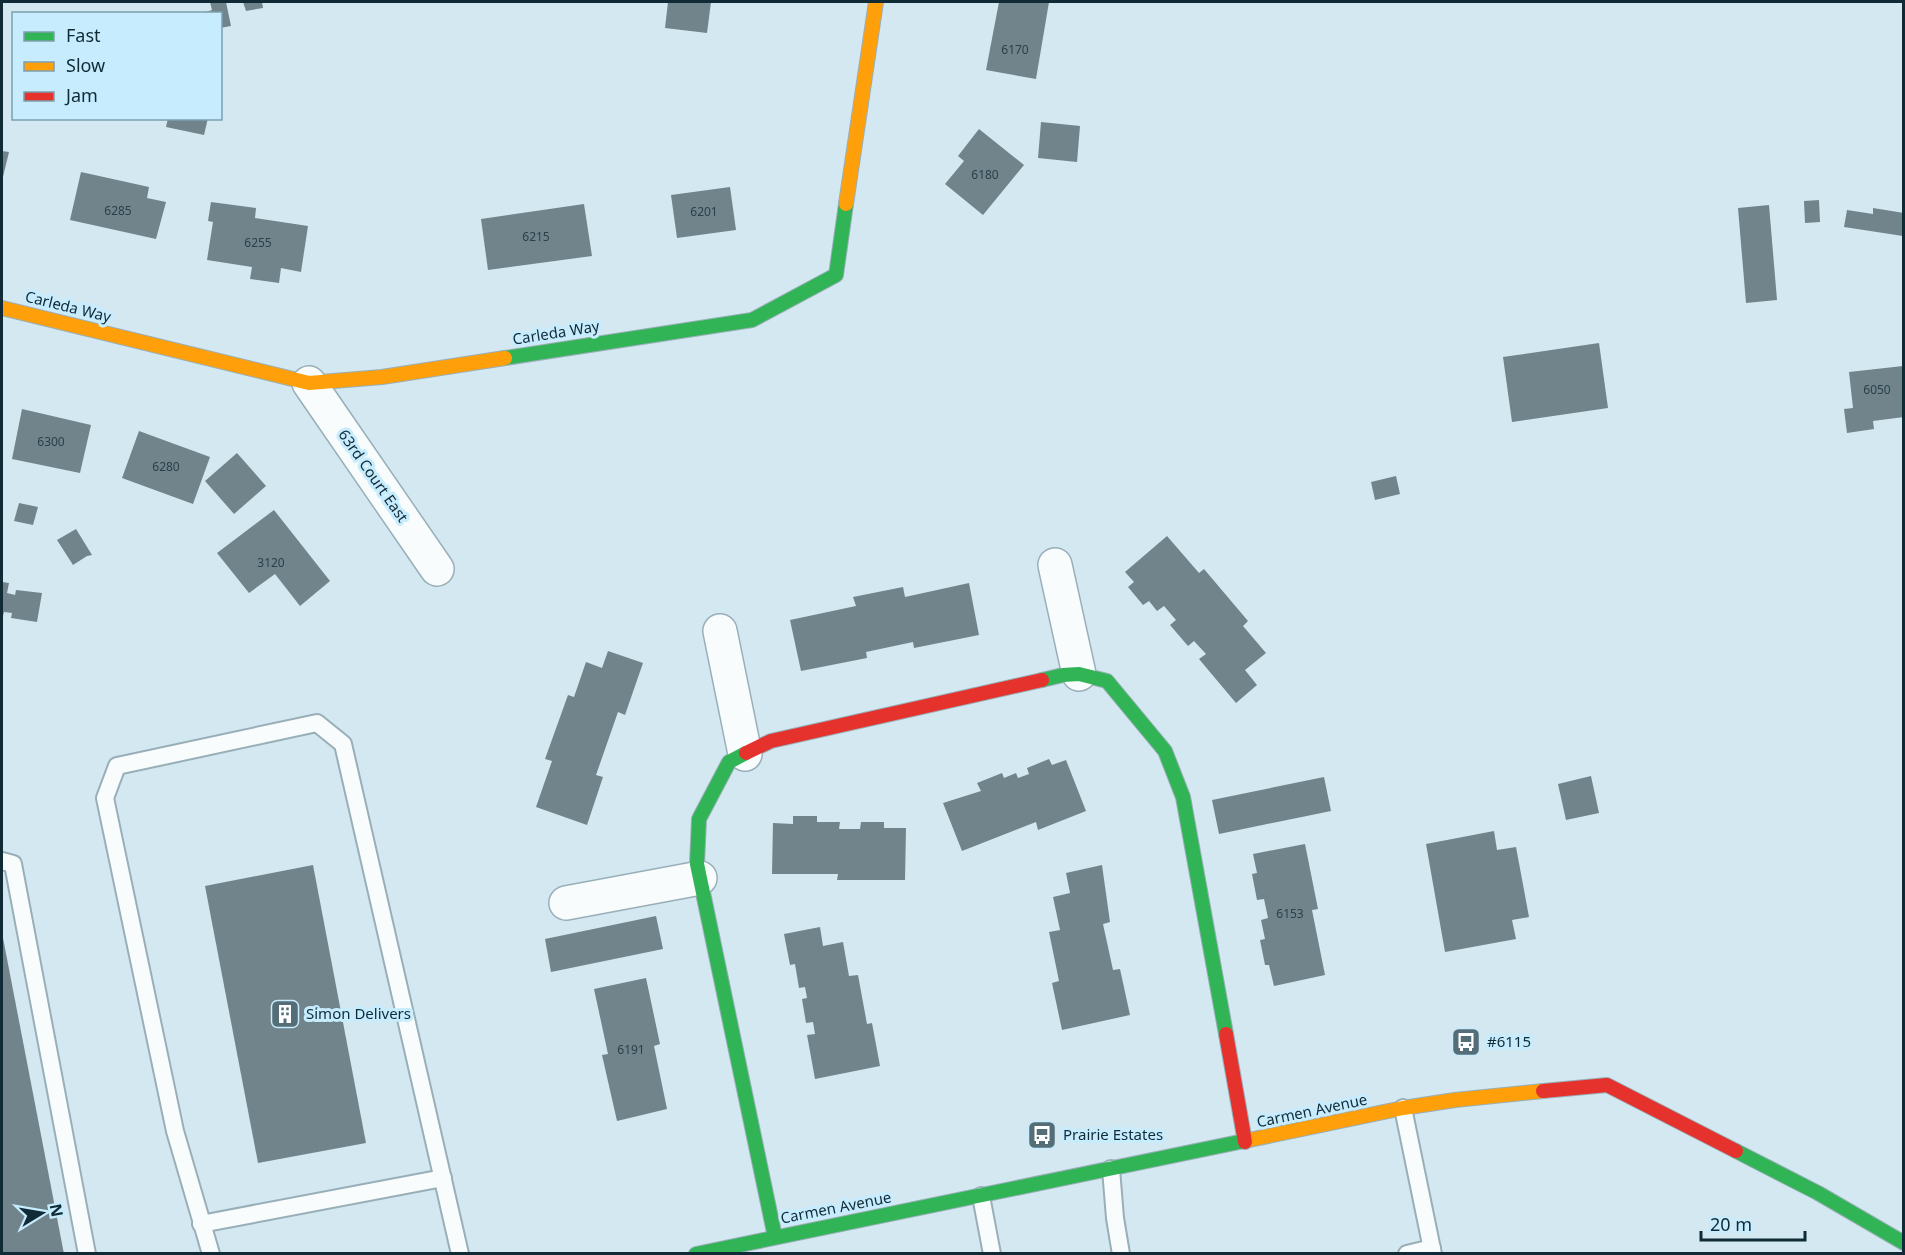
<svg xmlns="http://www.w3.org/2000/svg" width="1905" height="1255" font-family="'Noto Sans',sans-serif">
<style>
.building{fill:#71848c}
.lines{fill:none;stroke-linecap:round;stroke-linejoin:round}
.lane-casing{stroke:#99afb8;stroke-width:20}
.street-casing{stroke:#99afb8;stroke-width:36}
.fast-casing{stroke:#99afb8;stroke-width:16}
.slow-casing{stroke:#99afb8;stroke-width:16}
.jam-casing{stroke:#99afb8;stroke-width:16}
.lane{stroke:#f8fcfd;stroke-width:16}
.street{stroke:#f8fcfd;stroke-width:33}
.fast{stroke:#30b455;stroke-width:14}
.slow{stroke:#ff9f0a;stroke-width:14}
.jam{stroke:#e5322d;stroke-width:14}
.labels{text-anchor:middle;stroke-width:6;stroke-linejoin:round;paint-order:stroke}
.number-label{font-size:12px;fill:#29414c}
.street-label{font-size:15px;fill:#112b36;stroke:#c6ecfe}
.poi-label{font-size:15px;fill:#112b36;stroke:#c6ecfe;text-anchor:start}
</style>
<rect width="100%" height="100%" fill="#d3e8f1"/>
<g class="building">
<polygon points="210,2 226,2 231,26 220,28 220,14 200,14 212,10"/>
<polygon points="243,2 262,2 263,8 246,11"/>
<polygon points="668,2 711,2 707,33 665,28"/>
<polygon points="999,2 1049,2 1036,79 986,70"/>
<polygon points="168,118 208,118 204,135 166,127"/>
<polygon points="1041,122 1080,126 1077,162 1038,158"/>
<polygon points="979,129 1024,165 983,215 945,184 964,161 958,156"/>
<polygon points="2,151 9,152 2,181"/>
<polygon points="81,172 149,187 147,198 166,202 156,239 70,220"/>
<polygon points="730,187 736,230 677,238 671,195"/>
<polygon points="1819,200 1820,222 1805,223 1804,201"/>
<polygon points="211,202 256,208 255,218 308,226 301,272 281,268 279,283 250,279 252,267 207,260 213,222 208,221"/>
<polygon points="584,204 592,256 488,270 481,219"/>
<polygon points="1769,205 1777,300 1746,303 1738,208"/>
<polygon points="1873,208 1904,213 1903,236 1844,227 1847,210 1873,214"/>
<polygon points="1599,343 1608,408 1512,422 1503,357"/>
<polygon points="1903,366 1904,417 1873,421 1874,429 1847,433 1844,409 1853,408 1849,372"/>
<polygon points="22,409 91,425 80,473 12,459"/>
<polygon points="139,431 210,457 193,504 122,478"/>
<polygon points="237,453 266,486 234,514 205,481"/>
<polygon points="1396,476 1400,494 1375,500 1371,482"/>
<polygon points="19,503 38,507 33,525 14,521"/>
<polygon points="274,510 330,581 300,606 275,574 249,593 217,553"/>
<polygon points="76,529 92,555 87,556 73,565 57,540"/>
<polygon points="1167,536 1199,573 1204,569 1248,621 1243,626 1266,653 1245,670 1257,685 1236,703 1199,659 1206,654 1194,641 1188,646 1170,625 1176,620 1164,606 1157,611 1149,601 1143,605 1128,587 1134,582 1125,572"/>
<polygon points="2,582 9,583 7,593 15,595 16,590 42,593 37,622 11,618 12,613 4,612 3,616 2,616"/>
<polygon points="969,583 979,635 914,648 913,642 866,652 867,658 801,671 790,620 856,606 853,597 903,587 905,597"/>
<polygon points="608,651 643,663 625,715 618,712 596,775 603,777 587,825 536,807 552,761 545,759 568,695 574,697 586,662 602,668"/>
<polygon points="1049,759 1052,765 1066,760 1086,811 1038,830 1036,822 962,851 943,803 981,791 977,783 1002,773 1004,778 1016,773 1018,778 1029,774 1027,768"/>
<polygon points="1591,776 1599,813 1566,820 1558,784"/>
<polygon points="1324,777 1331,811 1219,834 1212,800"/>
<polygon points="793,816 817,816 817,822 840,822 839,829 860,829 861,822 884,822 884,828 906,828 905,880 837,880 838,874 772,874 773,823 793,824"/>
<polygon points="1494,831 1497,850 1516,847 1529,917 1512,920 1516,939 1445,952 1426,844"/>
<polygon points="1305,844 1318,909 1312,910 1325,975 1274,986 1269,965 1265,965 1260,940 1265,939 1261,920 1268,918 1264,899 1257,900 1252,874 1257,873 1253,854"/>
<polygon points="313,865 366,1143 258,1163 205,886"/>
<polygon points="1102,865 1110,922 1103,924 1113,970 1120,969 1130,1015 1062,1030 1052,983 1059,981 1049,932 1060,930 1053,897 1070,893 1066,873"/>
<polygon points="656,916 663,949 551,972 545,939"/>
<polygon points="820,927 823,946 843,942 849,976 858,975 867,1024 872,1023 880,1066 815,1079 807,1035 815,1034 813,1022 806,1023 802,999 807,998 805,987 799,988 795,964 790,965 784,934"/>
<polygon points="2,938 3,938 64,1254 2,1254"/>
<polygon points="646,978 660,1044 654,1046 667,1109 617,1121 602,1055 608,1054 594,989"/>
</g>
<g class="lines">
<g class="lane-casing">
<g id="lane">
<polyline points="2,861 13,864 87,1254"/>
<polyline points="1403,1108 1433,1254"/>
<polyline points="1111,1169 1115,1218 1121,1254"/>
<polyline points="981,1196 992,1254"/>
<polyline points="201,1224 443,1178"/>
<polyline points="211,1254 175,1131 105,798 117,766 317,723 343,744 460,1254"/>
<polyline points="1407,1254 1432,1248"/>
</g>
</g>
<g class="street-casing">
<g id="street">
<polyline points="309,383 437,569"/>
<polyline points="1055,565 1079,674"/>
<polyline points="720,631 745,754"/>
<polyline points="566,903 700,878"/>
</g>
</g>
<g class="fast-casing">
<g id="fast">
<polyline points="505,358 752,320 836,275 846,204"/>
<polyline points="1042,680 1063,675 1079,674 1107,681 1165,751 1183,797 1226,1034"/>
<polyline points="746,753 729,762 699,819 697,864 775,1237"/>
<polyline points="1736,1151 1818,1193 1904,1243"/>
<polyline points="696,1254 1249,1140"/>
</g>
</g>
<g class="slow-casing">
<g id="slow">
<polyline points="846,204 876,2"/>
<polyline points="2,308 309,383 382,377 505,358"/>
<polyline points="1249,1140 1403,1108 1455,1100 1543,1091"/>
</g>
</g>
<g class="jam-casing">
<g id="jam">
<polyline points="746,753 771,741 1042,680"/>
<polyline points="1226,1034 1245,1142"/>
<polyline points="1543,1091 1607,1085 1736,1151"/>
</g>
</g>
<use href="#lane" class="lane"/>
<use href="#street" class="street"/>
<use href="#fast" class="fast"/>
<use href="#slow" class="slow"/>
<use href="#jam" class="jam"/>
</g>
<defs>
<g id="building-square" transform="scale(1.5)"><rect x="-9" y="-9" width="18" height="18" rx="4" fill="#556d77" stroke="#c6ecfe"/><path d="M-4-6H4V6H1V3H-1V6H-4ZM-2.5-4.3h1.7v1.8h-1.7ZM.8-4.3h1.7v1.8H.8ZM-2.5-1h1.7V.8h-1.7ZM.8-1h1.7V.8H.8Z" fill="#fff"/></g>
<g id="bus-square" transform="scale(1.5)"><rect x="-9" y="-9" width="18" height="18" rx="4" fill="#556d77" stroke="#c6ecfe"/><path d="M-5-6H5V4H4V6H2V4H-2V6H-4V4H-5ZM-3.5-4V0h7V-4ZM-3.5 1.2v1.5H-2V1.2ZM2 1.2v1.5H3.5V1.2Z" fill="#fff"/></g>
</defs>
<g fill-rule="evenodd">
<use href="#building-square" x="285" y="1014"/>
<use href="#bus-square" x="1466" y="1042"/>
<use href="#bus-square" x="1042" y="1135"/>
</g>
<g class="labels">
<g class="number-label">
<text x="1015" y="54">6170</text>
<text x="985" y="179">6180</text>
<text x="118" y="215">6285</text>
<text x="704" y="216">6201</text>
<text x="536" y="241">6215</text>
<text x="258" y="247">6255</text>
<text x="1877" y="394">6050</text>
<text x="51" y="446">6300</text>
<text x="166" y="471">6280</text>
<text x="271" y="567">3120</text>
<text x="1290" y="918">6153</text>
<text x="631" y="1054">6191</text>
</g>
<g class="street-label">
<text transform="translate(68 307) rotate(14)" y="5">Carleda Way</text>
<text transform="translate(556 333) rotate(-9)" y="5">Carleda Way</text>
<text transform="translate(373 476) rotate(55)" y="5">63rd Court East</text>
<text transform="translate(1312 1111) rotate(-12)" y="5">Carmen Avenue</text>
<text transform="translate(836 1208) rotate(-11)" y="5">Carmen Avenue</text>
</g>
<g class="poi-label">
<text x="306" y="1019">Simon Delivers</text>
<text x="1487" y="1047">#6115</text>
<text x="1063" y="1140">Prairie Estates</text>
</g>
</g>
<rect width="1905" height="1255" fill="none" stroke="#112b36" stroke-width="6"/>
<rect x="12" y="12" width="210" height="108" fill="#c6ecfe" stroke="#7e9fae" stroke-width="1.5"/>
<rect x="24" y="32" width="30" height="9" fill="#30b455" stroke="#7e9fae" stroke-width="1.5"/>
<text x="66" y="42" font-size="18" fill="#112b36">Fast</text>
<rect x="24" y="62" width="30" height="9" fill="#ff9f0a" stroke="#7e9fae" stroke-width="1.5"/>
<text x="66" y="72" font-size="18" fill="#112b36">Slow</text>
<rect x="24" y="92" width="30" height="9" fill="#e5322d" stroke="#7e9fae" stroke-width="1.5"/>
<text x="66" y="102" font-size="18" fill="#112b36">Jam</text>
<g transform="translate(42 1213) rotate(79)" stroke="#c6ecfe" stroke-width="4.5" paint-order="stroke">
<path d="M0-4.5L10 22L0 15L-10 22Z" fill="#112b36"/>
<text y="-9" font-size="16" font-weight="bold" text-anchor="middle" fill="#112b36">N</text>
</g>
<path d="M1701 1231v9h104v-9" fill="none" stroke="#112b36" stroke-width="3"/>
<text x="1710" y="1231" font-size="18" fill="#112b36" stroke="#c6ecfe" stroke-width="4.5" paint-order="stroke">20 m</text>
</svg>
